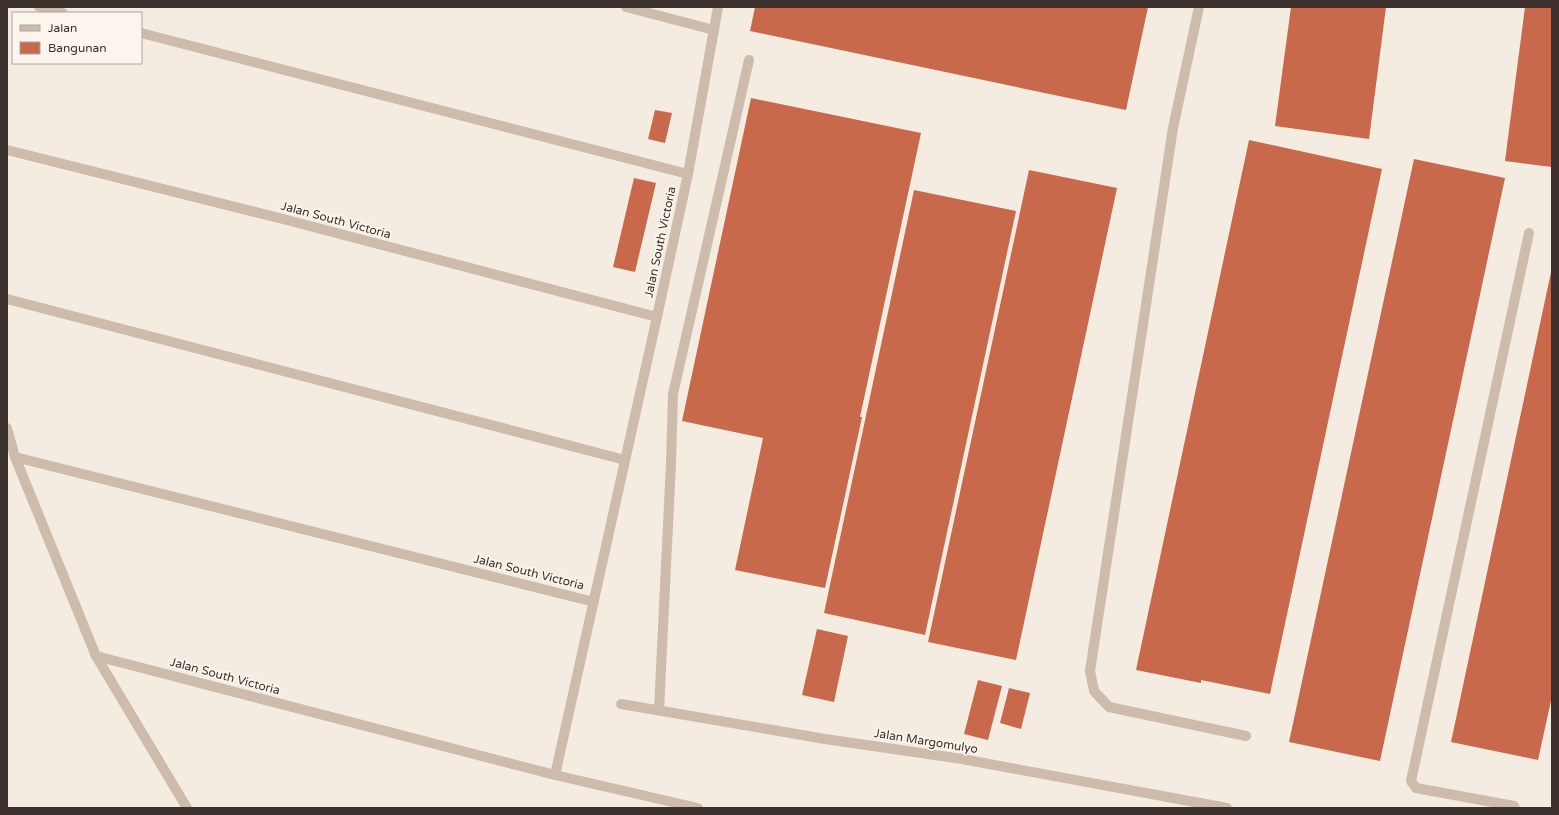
<svg xmlns="http://www.w3.org/2000/svg" width="1559" height="815" font-family="'Varela Round',sans-serif">
<style>
.building{fill:#c8694b}
.lines{fill:none;stroke-linecap:round;stroke-linejoin:round}
.minor{stroke:#cdbbac;stroke-width:10}
.labels{text-anchor:middle;stroke-width:3.5;stroke-linejoin:round;paint-order:stroke}
.street-label{font-size:12px;fill:#3b302b;stroke:#fbf5ee}
</style>
<rect width="100%" height="100%" fill="#f4ebe1"/>
<g class="building">
<polygon points="755,7 1148,7 1126,110 750,31"/>
<polygon points="1291,7 1386,7 1369,139 1275,126"/>
<polygon points="1525,7 1552,7 1552,167 1505,161"/>
<polygon points="751,98 921,133 860,417 862,417 825,588 735,570 763,438 682,421"/>
<polygon points="655,110 672,113 665,143 648,139"/>
<polygon points="1249,140 1382,169 1270,694 1201,680 1201,683 1136,670"/>
<polygon points="1414,159 1505,178 1380,761 1289,742"/>
<polygon points="1029,170 1117,188 1016,660 928,642"/>
<polygon points="634,178 656,183 635,272 613,267"/>
<polygon points="914,190 1016,211 925,635 824,613"/>
<polygon points="1551,272 1552,696 1538,760 1451,742"/>
<polygon points="817,629 848,636 834,702 802,695"/>
<polygon points="978,680 1002,686 988,740 964,734"/>
<polygon points="1009,688 1030,693 1021,729 1000,723"/>
</g>
<g class="lines">
<g class="minor">
<polyline points="39,7 63,13"/>
<polyline points="626,7 714,30"/>
<polyline points="1199,7 1173,128 1090,671 1094,691 1109,707 1246,736"/>
<polyline points="141,33 688,174"/>
<polyline points="7,150 283,219 657,317"/>
<polyline points="7,299 625,460"/>
<polyline points="7,428 15,457 96,656 187,808"/>
<polyline points="15,457 594,602"/>
<polyline points="96,656 555,775 657,317 688,174 718,7"/>
<polyline points="621,704 825,739 962,759 1227,808"/>
<polyline points="659,710 671,463 673,394 749,60"/>
<polyline points="555,775 698,808"/>
<polyline points="1515,808 1514,806 1416,788 1411,781 1529,233"/>
</g>
</g>
<g class="labels">
<g class="street-label">
<text transform="translate(336 220) rotate(15)" y="4">Jalan South Victoria</text>
<text transform="translate(660 242) rotate(-78)" y="4">Jalan South Victoria</text>
<text transform="translate(529 572) rotate(14)" y="4">Jalan South Victoria</text>
<text transform="translate(225 676) rotate(15)" y="4">Jalan South Victoria</text>
<text transform="translate(926 741) rotate(9)" y="4">Jalan Margomulyo</text>
</g>
</g>
<rect width="1559" height="815" fill="none" stroke="#3b302b" stroke-width="16"/>
<rect x="12" y="12" width="130" height="52" fill="#fbf5ee" stroke="#aea6a0"/>
<rect x="20" y="25" width="20" height="6" fill="#cdbbac" stroke="#aea6a0"/>
<text x="48" y="32" font-size="12" fill="#3b302b">Jalan</text>
<rect x="20" y="42" width="20" height="12" fill="#c8694b" stroke="#aea6a0"/>
<text x="48" y="52" font-size="12" fill="#3b302b">Bangunan</text>
</svg>
